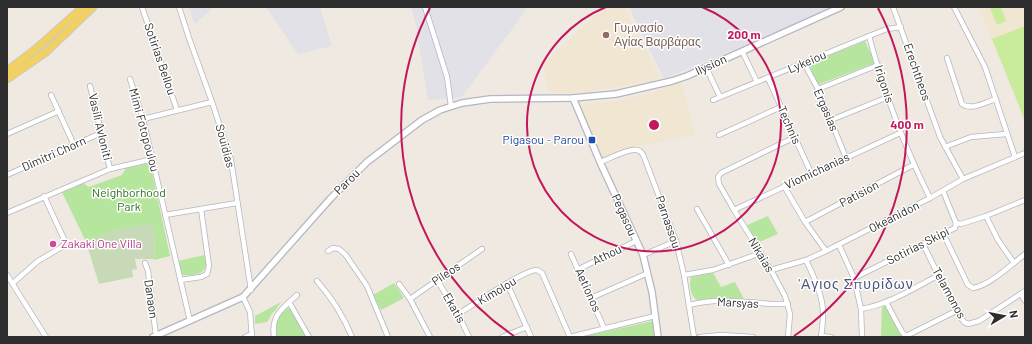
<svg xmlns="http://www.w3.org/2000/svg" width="1032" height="344" font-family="Barlow,sans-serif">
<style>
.industrial{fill:#e3e1e8}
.education{fill:#f0e6d1}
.green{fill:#b6e59e}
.cemetery{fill:#c8d9b8}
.pitch{fill:#c9ec9a}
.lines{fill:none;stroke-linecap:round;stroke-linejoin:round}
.minor-casing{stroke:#b4b7c1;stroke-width:6}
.tertiary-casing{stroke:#b4b7c1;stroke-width:8}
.primary-casing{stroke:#c9c9c9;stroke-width:9}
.minor{stroke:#fff;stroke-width:4.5}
.tertiary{stroke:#fff;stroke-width:5.5}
.primary{stroke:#f2d163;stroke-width:7}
.ring{fill:none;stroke:#c2185b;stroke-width:2}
.education-dot{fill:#8d6e63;stroke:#fff;stroke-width:1.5}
.transit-dot{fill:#1a4fb4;stroke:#fff;stroke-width:1.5}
.hotel-dot{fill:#d1479c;stroke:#fff;stroke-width:1.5}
.labels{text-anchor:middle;stroke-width:3;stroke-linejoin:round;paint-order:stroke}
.education-label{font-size:12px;fill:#785e54;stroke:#fff;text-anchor:start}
.street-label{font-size:12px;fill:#2e2e2e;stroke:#fff}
.transit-label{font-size:12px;fill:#164399;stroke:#fff;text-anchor:end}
.park-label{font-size:12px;fill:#2c6e1b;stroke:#fff}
.hotel-label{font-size:12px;fill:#b23c85;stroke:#fff;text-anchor:start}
.quarter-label{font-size:14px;letter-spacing:1px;fill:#4d5680;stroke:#fff}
.centre{fill:#c2185b;stroke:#fff;stroke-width:2}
.ring-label{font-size:12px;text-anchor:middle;font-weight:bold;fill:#c2185b;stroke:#fff;stroke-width:3;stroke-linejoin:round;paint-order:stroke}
</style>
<rect width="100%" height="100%" fill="#efe9e1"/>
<g class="industrial">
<polygon points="188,7 214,7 195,24"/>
<polygon points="266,7 320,7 332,46 298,54"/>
<polygon points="411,7 527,7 518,21 461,98 428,100 416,25"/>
<polygon points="629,7 836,7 664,79"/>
</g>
<g class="education">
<polygon points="605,7 624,7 659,77 653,81 580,93 556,94 551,92 547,86 544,63"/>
<polygon points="979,7 1025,7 1025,114 992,41"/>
<polygon points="681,81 695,135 637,146 600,159 580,108 582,104 622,100 651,93"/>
</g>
<g class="green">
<polygon points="865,41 875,63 817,85 809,64"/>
<polygon points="150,163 170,256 154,260 155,237 118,229 86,242 62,192 83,183 89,187 122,175 126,168"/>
<polygon points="768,216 778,234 757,243 747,225"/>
<path d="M205 255C205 258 207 262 206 265 205 275 191 276 183 275L181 272 178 261Z"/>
<path d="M713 273 721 287 735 282 744 299 726 298 697 300C690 295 689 285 691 277Z"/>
<polygon points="394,283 404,298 381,310 373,295"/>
<polygon points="281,302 275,311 273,312 267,322 255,324 255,316"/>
<polygon points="884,306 886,307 902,337 881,336 882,307"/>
<path d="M290 308 307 337H277C274 326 277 310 290 308Z"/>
<polygon points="653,321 654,336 647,337 581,337"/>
</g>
<polygon class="cemetery" points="153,224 155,237 154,259 135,259 137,269 132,270 133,277 99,284 86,242 118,229"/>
<g class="pitch">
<polygon points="992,7 1001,7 1006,21 997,25 990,8"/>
<polygon points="1025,26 1025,121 992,39"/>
</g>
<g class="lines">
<g class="minor-casing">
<g id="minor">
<polyline points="142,7 177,110"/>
<polyline points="179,7 189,38 212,102 231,160 251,290"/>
<polyline points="425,7 447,77 451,106"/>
<polyline points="893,7 940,137 963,179"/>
<polyline points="954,7 985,67 1015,157"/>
<path d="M869 36C884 92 904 146 930 198"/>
<polyline points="742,51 757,82"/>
<path d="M947 58 962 104C971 111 986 102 996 99"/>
<polyline points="804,63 818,89 846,158"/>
<polyline points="706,67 720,97"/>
<polyline points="768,78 811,173"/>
<polyline points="130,79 143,119 190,321"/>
<polyline points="90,86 110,169"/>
<polyline points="818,89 878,65"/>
<polyline points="51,95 74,145"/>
<polyline points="713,100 869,36 887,29 901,27"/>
<polyline points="143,119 212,102"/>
<polyline points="831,120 888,97"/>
<polyline points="7,134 59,111"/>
<polyline points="719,135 781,107"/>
<polyline points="945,147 971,137 1006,134"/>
<path d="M600 162C609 159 629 148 637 150 641 151 643 154 644 157L676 241 684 275 694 337"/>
<polyline points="7,175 101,133"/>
<polyline points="784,186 805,222 826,251"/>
<polyline points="943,191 956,223"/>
<polyline points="697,209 729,265"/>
<polyline points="734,210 900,133"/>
<polyline points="7,213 110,169 153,159"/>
<polyline points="165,215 237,203"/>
<polyline points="986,216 998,240 1014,263"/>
<polyline points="805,222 913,165"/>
<polyline points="956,223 961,224 986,216 1025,200"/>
<path d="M943 233 968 285 973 288C989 286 1012 264 1025 254"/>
<polyline points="923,244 956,311 964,322 968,324 979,321 1025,291"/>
<polyline points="839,245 854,278 861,309 862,337"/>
<polyline points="328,251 333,248 339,249 345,254 367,286 388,337"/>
<polyline points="571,254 604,328"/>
<polyline points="643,255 676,241"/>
<path d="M806 260C814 277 823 295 823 314 823 322 822 330 821 337"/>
<polyline points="145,263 148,271 156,336"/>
<polyline points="579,269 636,241"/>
<polyline points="771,270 806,260 826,251 930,198 963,179 1025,153"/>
<polyline points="7,275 46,337"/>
<polyline points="684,275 713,270 761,253"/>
<polyline points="854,278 955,228 956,223"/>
<polyline points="180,280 201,277 207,274 209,266 201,209"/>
<polyline points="437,280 458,314 469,337"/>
<path d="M317 281C333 299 343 315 352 337"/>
<polyline points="13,283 38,261 62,247 64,244 64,239 44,196"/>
<polyline points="507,283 531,337"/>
<polyline points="399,284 410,299 430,337"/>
<polyline points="1021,294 1025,301"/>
<polyline points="243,297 250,312 252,337"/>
<polyline points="591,298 648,273"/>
<polyline points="410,299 482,249"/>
<polyline points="289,302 309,337"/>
<polyline points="886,302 902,332 906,336 956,311"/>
<path d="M689 305C702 302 715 300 729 301 749 301 768 305 788 304"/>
<path d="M861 309C888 305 914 288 939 275"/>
<path d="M458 314C470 307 527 268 537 270 537 270 542 273 542 273L570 337"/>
<polyline points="821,336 831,337"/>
<polyline points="245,337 252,334"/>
<path d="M274 337C271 315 282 309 297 295"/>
<polyline points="502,337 527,327"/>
<polyline points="570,337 655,316"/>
<polyline points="700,337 721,335 753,337"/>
<polyline points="788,337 790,314 785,296 771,270 734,210 719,184 718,177 721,173 795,137"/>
</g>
</g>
<g class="tertiary-casing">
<g id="tertiary">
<polyline points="573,98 600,162 643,255 652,292 658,337"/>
<polyline points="153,337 243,297 331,198 367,162 422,120 440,110 462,103 490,99 573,98 616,94 672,81 687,76 841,7"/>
</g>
</g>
<g class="primary-casing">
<g id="primary">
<polyline points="7,71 37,48 83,7"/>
<polyline points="7,79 46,52 93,7"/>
</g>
</g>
<use href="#minor" class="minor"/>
<use href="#tertiary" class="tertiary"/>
<use href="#primary" class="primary"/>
</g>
<g class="ring">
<path d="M702 7A127 127 0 1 1 606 7"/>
<path d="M514 336A253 253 0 0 1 430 8M878 8A253 253 0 0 1 794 336"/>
</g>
<circle class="education-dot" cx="606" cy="35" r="4"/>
<rect class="transit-dot" x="588" y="136" width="8" height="8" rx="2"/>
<circle class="hotel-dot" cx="53" cy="244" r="4"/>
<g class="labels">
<g class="education-label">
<text x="614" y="32">Γυμνασίο<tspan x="614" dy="14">Αγίας Βαρβάρας</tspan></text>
</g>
<g class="street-label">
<text transform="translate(160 59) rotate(71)" y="4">Sotirias Bellou</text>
<text transform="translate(807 62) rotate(-23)" y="4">Lykeiou</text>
<text transform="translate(711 65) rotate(-25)" y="4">Ilysion</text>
<text transform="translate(917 72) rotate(71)" y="4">Erechtheos</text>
<text transform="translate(884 84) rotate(72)" y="4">Irigonis</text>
<text transform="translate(826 110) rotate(67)" y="4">Ergasias</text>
<text transform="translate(789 125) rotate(66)" y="4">Technis</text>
<text transform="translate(100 127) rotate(77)" y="4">Vasili Avloniti</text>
<text transform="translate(144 130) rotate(75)" y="4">Mimi Fotopoulou</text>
<text transform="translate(225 146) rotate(75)" y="4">Souidias</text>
<text transform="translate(54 154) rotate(-24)" y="4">Dimitri Chorn</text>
<text transform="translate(817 171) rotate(-25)" y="4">Viomichanias</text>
<text transform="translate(347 182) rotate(-45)" y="4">Parou</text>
<text transform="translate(859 194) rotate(-28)" y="4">Patision</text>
<text transform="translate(624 215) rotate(66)" y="4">Pegasou</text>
<text transform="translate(894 217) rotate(-27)" y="4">Okeanidon</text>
<text transform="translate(668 222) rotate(71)" y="4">Parnassou</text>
<text transform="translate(918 246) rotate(-27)" y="4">Sotirias Skipi</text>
<text transform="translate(607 255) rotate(-26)" y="4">Athou</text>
<text transform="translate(761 255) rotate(59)" y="4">Nikaias</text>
<text transform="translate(446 274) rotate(-34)" y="4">Pileos</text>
<text transform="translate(588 290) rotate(66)" y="4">Aetionos</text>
<text transform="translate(497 291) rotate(-31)" y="4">Kimolou</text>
<text transform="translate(949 293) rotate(61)" y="4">Telamonos</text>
<text transform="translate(151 299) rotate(82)" y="4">Danaon</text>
<text transform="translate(738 303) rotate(3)" y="4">Marsyas</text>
<text transform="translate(454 308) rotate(60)" y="4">Ekatis</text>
</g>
<g class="transit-label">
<text x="584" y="144">Pigasou - Parou</text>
</g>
<g class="park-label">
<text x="129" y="197">Neighborhood<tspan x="129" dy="14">Park</tspan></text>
</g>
<g class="hotel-label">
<text x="61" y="248">Zakaki One Villa</text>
</g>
<g class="quarter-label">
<text x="856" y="289">'Αγιος Σπυρίδων</text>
</g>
</g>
<circle cx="654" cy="125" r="6" class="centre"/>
<g class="ring-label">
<text x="744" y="39">200 m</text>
<text x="907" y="129">400 m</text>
</g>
<rect width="1032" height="344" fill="none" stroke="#2e2e2e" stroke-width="16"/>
<g transform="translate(1004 316) rotate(80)" stroke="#ffffff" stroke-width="3" paint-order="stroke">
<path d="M0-3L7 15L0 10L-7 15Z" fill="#2e2e2e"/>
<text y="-6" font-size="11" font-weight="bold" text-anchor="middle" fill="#2e2e2e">N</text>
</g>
</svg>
